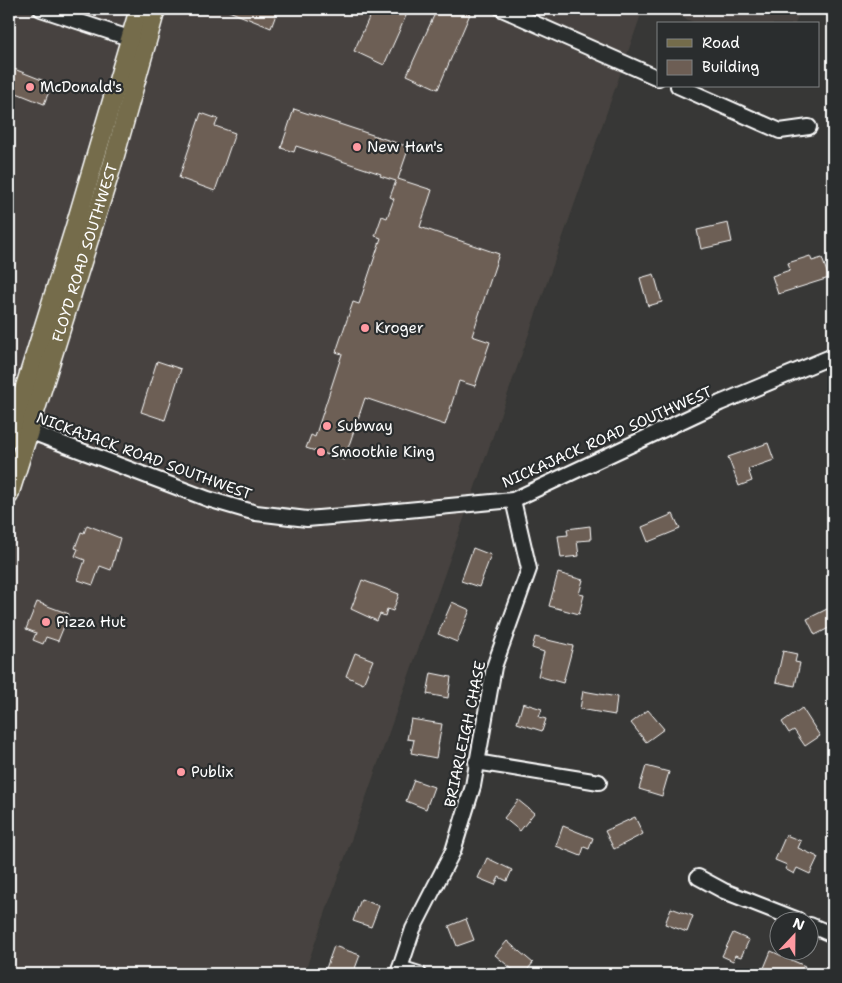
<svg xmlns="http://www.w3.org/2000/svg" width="842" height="983" font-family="'Shantell Sans',sans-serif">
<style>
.built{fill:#47433f}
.building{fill:#6d5e54;stroke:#fff}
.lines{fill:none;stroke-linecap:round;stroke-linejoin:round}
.minor-casing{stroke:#fff;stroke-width:18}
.major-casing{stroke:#fff;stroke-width:21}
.minor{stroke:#2a2d2e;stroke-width:14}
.major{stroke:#746c4b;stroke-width:18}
.poi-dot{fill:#ff9aa2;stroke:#2a2d2e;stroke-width:2}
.labels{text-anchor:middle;stroke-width:4.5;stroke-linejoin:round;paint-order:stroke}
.poi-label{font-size:15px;fill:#fff;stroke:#2a2d2e;text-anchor:start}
.street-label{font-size:15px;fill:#fff;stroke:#2a2d2e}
</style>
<rect width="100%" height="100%" fill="#373736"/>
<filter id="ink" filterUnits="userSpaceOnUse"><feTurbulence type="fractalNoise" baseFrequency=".02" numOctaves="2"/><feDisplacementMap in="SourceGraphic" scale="10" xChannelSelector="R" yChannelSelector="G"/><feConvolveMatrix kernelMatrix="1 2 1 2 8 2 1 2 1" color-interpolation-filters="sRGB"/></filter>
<g filter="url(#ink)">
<g class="built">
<polygon points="9,9 643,9 304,974 9,974"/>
<polygon points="664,9 801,9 795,24 697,24"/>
</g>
<g class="building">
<polygon points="224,9 278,9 271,28"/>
<polygon points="373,9 409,9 384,65 354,51"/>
<polygon points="437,9 459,9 470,14 438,89 407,75"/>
<polygon points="9,67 52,84 44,104 9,90"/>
<polygon points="294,109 409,147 398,179 432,190 420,227 499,254 472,336 490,342 475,386 459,381 445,425 365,398 344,460 306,448 311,435 315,437 342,354 336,352 353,302 359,304 381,238 375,236 382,216 387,218 394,199 390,197 396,181 380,176 381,174 296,146 294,152 281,148"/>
<polygon points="201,113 218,119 215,126 235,133 215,191 179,178"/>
<polygon points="728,223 732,242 701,249 697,230"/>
<polygon points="810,256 812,261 822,258 829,278 778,294 772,276 790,270 788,263"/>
<polygon points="654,274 662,302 648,306 640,278"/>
<polygon points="157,361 181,369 165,420 141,412"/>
<polygon points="768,443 774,460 748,469 752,481 739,486 728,457"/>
<polygon points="673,514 680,529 648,542 642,527"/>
<polygon points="87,525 120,538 111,570 100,566 93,585 78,580 85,560 75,556 78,549 75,548 81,532 84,533"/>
<polygon points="590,526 591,540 577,541 579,556 561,558 558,536 568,535 567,529"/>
<polygon points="473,548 491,555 479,587 461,581"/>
<polygon points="558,573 583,580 579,594 584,595 579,614 549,606"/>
<polygon points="362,580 399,594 393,611 387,609 385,616 380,614 377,621 351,609"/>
<polygon points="37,602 69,614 58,641 46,637 43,644 33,640 36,633 26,629"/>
<polygon points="452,602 470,610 457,642 438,634"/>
<polygon points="833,606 833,626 815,635 807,619"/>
<polygon points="535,637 573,646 563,683 538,676 544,652 532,648"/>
<polygon points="783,651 797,654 795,662 800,663 795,686 776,682"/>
<polygon points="355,653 373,660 363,684 346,676"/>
<polygon points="431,673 451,677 448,698 427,694"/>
<polygon points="583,691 617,697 615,715 580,709"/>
<polygon points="523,703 542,709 539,717 546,719 542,731 517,723"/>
<polygon points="802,708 820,736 805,746 794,730 789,733 782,722"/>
<polygon points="648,710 664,729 646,742 631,723"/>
<polygon points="411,719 442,724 436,758 411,753 414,740 407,739"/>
<polygon points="646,766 669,772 662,796 639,789"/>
<polygon points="414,780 434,787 426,809 406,801"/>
<polygon points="518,800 534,813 520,831 504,818"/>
<polygon points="635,817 643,834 614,849 605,831"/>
<polygon points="563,826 593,838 589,849 584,847 581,856 556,846"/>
<polygon points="786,835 801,841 798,848 818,857 810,874 797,868 794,874 785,869 787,865 775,860"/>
<polygon points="487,858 512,870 507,881 499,877 495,885 478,878"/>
<polygon points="361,899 379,906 371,927 353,921"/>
<polygon points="671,908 693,916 687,932 665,924"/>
<polygon points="466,919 474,940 457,946 449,926"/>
<polygon points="733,933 749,940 741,957 735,955 733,961 722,956"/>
<polygon points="507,941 533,963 524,974 518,974 495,955"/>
<polygon points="334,946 360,955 353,974 324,974"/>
<polygon points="771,951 805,966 801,974 779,974 764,968"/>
</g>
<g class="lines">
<g class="minor-casing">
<g id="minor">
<polyline points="41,9 138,41"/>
<polyline points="502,9 658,78"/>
<polyline points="678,86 780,131 809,127"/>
<polyline points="21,428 208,499 256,513 307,519 365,514 513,500 720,403 833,356"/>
<polyline points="476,762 599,782"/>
<polyline points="698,877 724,891 798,920"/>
<polyline points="810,925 833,935"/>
<polyline points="400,968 419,974"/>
<polyline points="398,974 413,929 453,851 473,786 494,667 529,569 513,500"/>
</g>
</g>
<g class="major-casing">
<g id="major">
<polyline points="9,438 74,230 139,9"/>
<path id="s1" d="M9 495 112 166 156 9"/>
</g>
</g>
<use href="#minor" class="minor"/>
<use href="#major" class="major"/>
</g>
</g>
<g class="poi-dot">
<circle cx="30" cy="87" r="5"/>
<circle cx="357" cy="147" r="5"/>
<circle cx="365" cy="328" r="5"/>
<circle cx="327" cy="426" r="5"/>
<circle cx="321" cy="452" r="5"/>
<circle cx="46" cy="622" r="5"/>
<circle cx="181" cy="772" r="5"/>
</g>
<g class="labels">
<g class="poi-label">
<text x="40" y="92">McDonald's</text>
<text x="367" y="152">New Han's</text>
<text x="375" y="333">Kroger</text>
<text x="337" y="431">Subway</text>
<text x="331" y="457">Smoothie King</text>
<text x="56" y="627">Pizza Hut</text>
<text x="191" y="777">Publix</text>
</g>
<g class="street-label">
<text dy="5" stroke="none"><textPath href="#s1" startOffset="254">FLOYD ROAD SOUTHWEST</textPath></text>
<text transform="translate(607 437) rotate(-24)" y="5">NICKAJACK ROAD SOUTHWEST</text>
<text transform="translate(144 456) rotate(20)" y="5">NICKAJACK ROAD SOUTHWEST</text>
<text transform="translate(465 734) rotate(-78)" y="5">BRIARLEIGH CHASE</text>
</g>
</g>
<rect width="842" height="983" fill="none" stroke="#2a2d2e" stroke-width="30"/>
<rect x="15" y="15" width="812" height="953" fill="none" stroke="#fff" stroke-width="2" filter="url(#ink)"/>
<rect x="657" y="22" width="162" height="65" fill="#2a2d2e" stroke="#7f8182"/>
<rect x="667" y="39" width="25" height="8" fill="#746c4b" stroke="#7f8182"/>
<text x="702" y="48" font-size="15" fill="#ffffff">Road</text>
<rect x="667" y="60" width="25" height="15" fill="#6d5e54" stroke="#7f8182"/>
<text x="702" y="72" font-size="15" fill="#ffffff">Building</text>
<g transform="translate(794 936) rotate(22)"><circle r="24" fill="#2a2d2e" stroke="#7f8182"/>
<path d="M0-4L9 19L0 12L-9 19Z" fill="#ff9aa2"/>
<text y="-8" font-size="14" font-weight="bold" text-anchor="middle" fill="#ffffff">N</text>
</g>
</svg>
